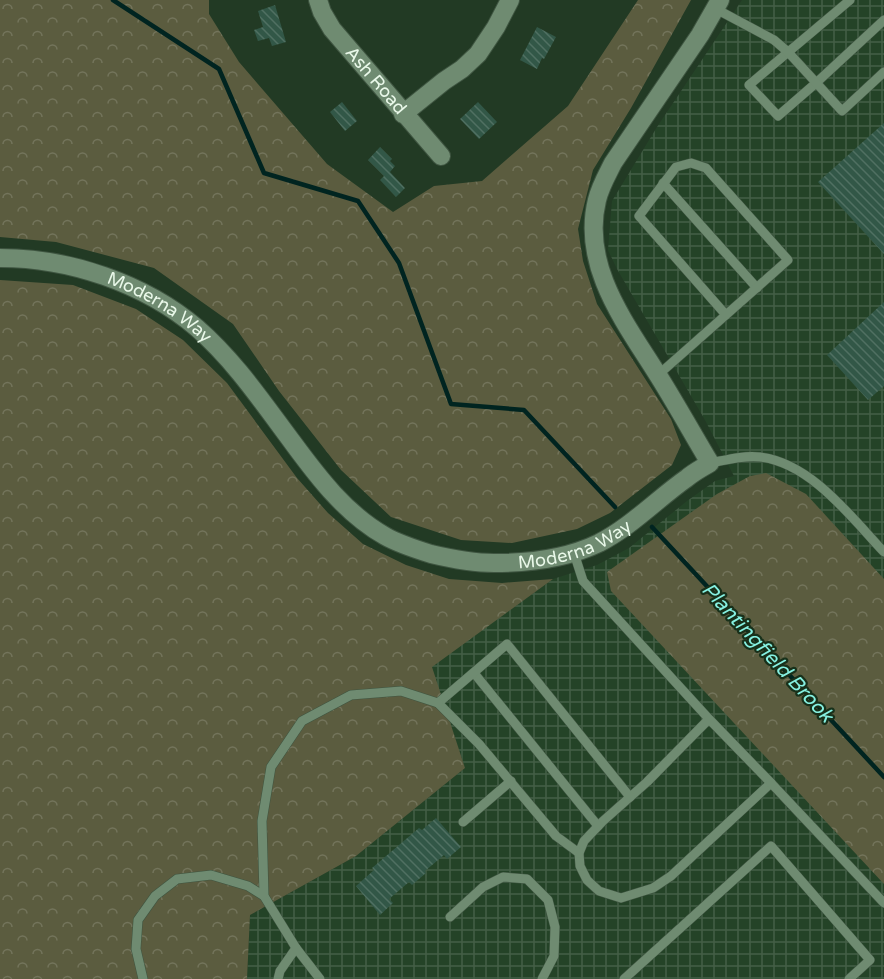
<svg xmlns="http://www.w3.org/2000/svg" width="884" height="979" font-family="'Varela Round',sans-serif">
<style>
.industrial{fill:url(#industrial-grid)}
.forest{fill:url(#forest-crowns)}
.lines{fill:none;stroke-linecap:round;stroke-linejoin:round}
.stream{stroke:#002420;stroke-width:4.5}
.building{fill:url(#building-back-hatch)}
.lane-casing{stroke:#3f5541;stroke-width:10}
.street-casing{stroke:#3f5541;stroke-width:20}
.lane{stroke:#6f8b71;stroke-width:9}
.street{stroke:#6f8b71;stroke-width:18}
.labels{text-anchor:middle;stroke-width:4.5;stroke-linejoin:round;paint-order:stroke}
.street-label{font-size:18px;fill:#eaf9ea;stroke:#18301a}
.water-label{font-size:20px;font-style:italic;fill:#86f1e2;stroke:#18301a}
</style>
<defs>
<pattern id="industrial-grid" width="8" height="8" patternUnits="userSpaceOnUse" patternTransform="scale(1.5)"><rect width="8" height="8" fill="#244327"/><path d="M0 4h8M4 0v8" fill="none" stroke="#445f46"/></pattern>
<pattern id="forest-crowns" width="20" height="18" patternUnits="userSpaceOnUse" patternTransform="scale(1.5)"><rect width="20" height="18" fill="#5b5c3f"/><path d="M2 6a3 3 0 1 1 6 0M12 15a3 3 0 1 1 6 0" fill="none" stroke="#73745b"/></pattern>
<pattern id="building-back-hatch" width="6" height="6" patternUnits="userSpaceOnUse" patternTransform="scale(1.5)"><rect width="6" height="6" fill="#325747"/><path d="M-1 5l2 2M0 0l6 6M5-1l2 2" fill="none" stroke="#507062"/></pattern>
</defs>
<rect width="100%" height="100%" fill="#223a24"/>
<polygon class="industrial" points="742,0 884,0 884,979 247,979 250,915 356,856 465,768 431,667 553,579 597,565 629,548 687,501 715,481 734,476 705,420 617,269 608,250 612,201 657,127"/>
<g class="forest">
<polygon points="0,0 209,0 209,14 239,62 327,164 393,212 434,186 482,181 568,106 638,0 691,0 631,108 593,170 578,229 583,261 597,304 671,419 681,445 672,465 610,513 577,529 512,543 461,540 391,517 341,470 279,391 233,324 154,268 56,242 0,237"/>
<polygon points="0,280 73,285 136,309 183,340 227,383 297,478 328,513 363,544 406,565 449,579 502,583 553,579 432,667 465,768 356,856 250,915 247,979 0,979"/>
<polygon points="766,473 806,494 884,579 884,884 611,591 607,572 717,494 750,476"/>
</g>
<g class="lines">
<g class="stream">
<polyline points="113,0 219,69 264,173 358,201 399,263 451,404 524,410 615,507"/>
<polyline points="652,527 884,777"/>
</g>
</g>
<g class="building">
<polygon points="275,5 286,42 272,46 269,38 258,41 254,30 263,27 258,11"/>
<polygon points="537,27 556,37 544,59 542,58 537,69 520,60"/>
<polygon points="342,102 357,121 345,131 330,112"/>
<polygon points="478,102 497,122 479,139 460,119"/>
<polygon points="884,123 884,254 818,182"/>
<polygon points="380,147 392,159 390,161 395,166 390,172 405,188 396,197 380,180 384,176 368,160"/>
<polygon points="884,302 884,386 868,400 827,355"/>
<polygon points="436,818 461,847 447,859 444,855 425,871 426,873 412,885 409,882 389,899 393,903 380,915 356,886 374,870 372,868 419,828 422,830"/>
</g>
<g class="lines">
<g class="lane-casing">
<g id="lane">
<polyline points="850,0 749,85 778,116 816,83 884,20"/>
<polyline points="716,9 774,40 788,52 842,111 884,72"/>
<polyline points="663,183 757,288"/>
<polyline points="658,375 788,260 706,168 691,163 676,167 639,216 726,315"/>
<path d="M710 463C726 460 743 455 760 457 811 463 851 517 884 552"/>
<polyline points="574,553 583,581 709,719 771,783 671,876 653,888 621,898 599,891 587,880 580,866 579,853 584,841 603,821 647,782 709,719"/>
<polyline points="474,673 598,826"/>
<polyline points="771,783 884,903"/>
<polyline points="463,822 511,781"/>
<polyline points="579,853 556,836 479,744 438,703 507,644 630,797"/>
<polyline points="450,917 483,887 503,877 527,879 548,900 555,927 554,956 542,979"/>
<polyline points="143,979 136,949 138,920 155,896 177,879 211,875 248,886 264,896"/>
<polyline points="278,979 280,971 296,948"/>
<polyline points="320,979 296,948 264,896 262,821 271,767 302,721 351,695 401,691 438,703"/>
<polyline points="624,979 771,846 870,960 849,979"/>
</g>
</g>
<g class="street-casing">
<g id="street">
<path id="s1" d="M318 0 322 12 332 29 441 156"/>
<polyline points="403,114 444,81 462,69 478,54 496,27 510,0"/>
<path id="s2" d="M0 258C69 258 144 283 197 328 235 361 263 403 293 443 318 477 346 514 385 536 399 544 415 549 431 554 452 559 472 563 494 563 530 563 566 559 599 543 632 526 657 499 687 478 694 472 702 468 710 463 692 433 675 402 656 372 624 321 581 265 597 200 600 187 607 175 613 163L700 35 720 0"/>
</g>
</g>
<use href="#lane" class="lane"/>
<use href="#street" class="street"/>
</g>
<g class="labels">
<g class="street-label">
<text dy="6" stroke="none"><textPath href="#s1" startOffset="100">Ash Road</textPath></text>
<text dy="6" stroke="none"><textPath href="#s2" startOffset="170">Moderna Way</textPath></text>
<text dy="6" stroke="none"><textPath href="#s2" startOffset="692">Moderna Way</textPath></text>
</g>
<g class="water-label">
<text transform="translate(768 652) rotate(47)" y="7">Plantingfield Brook</text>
</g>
</g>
</svg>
